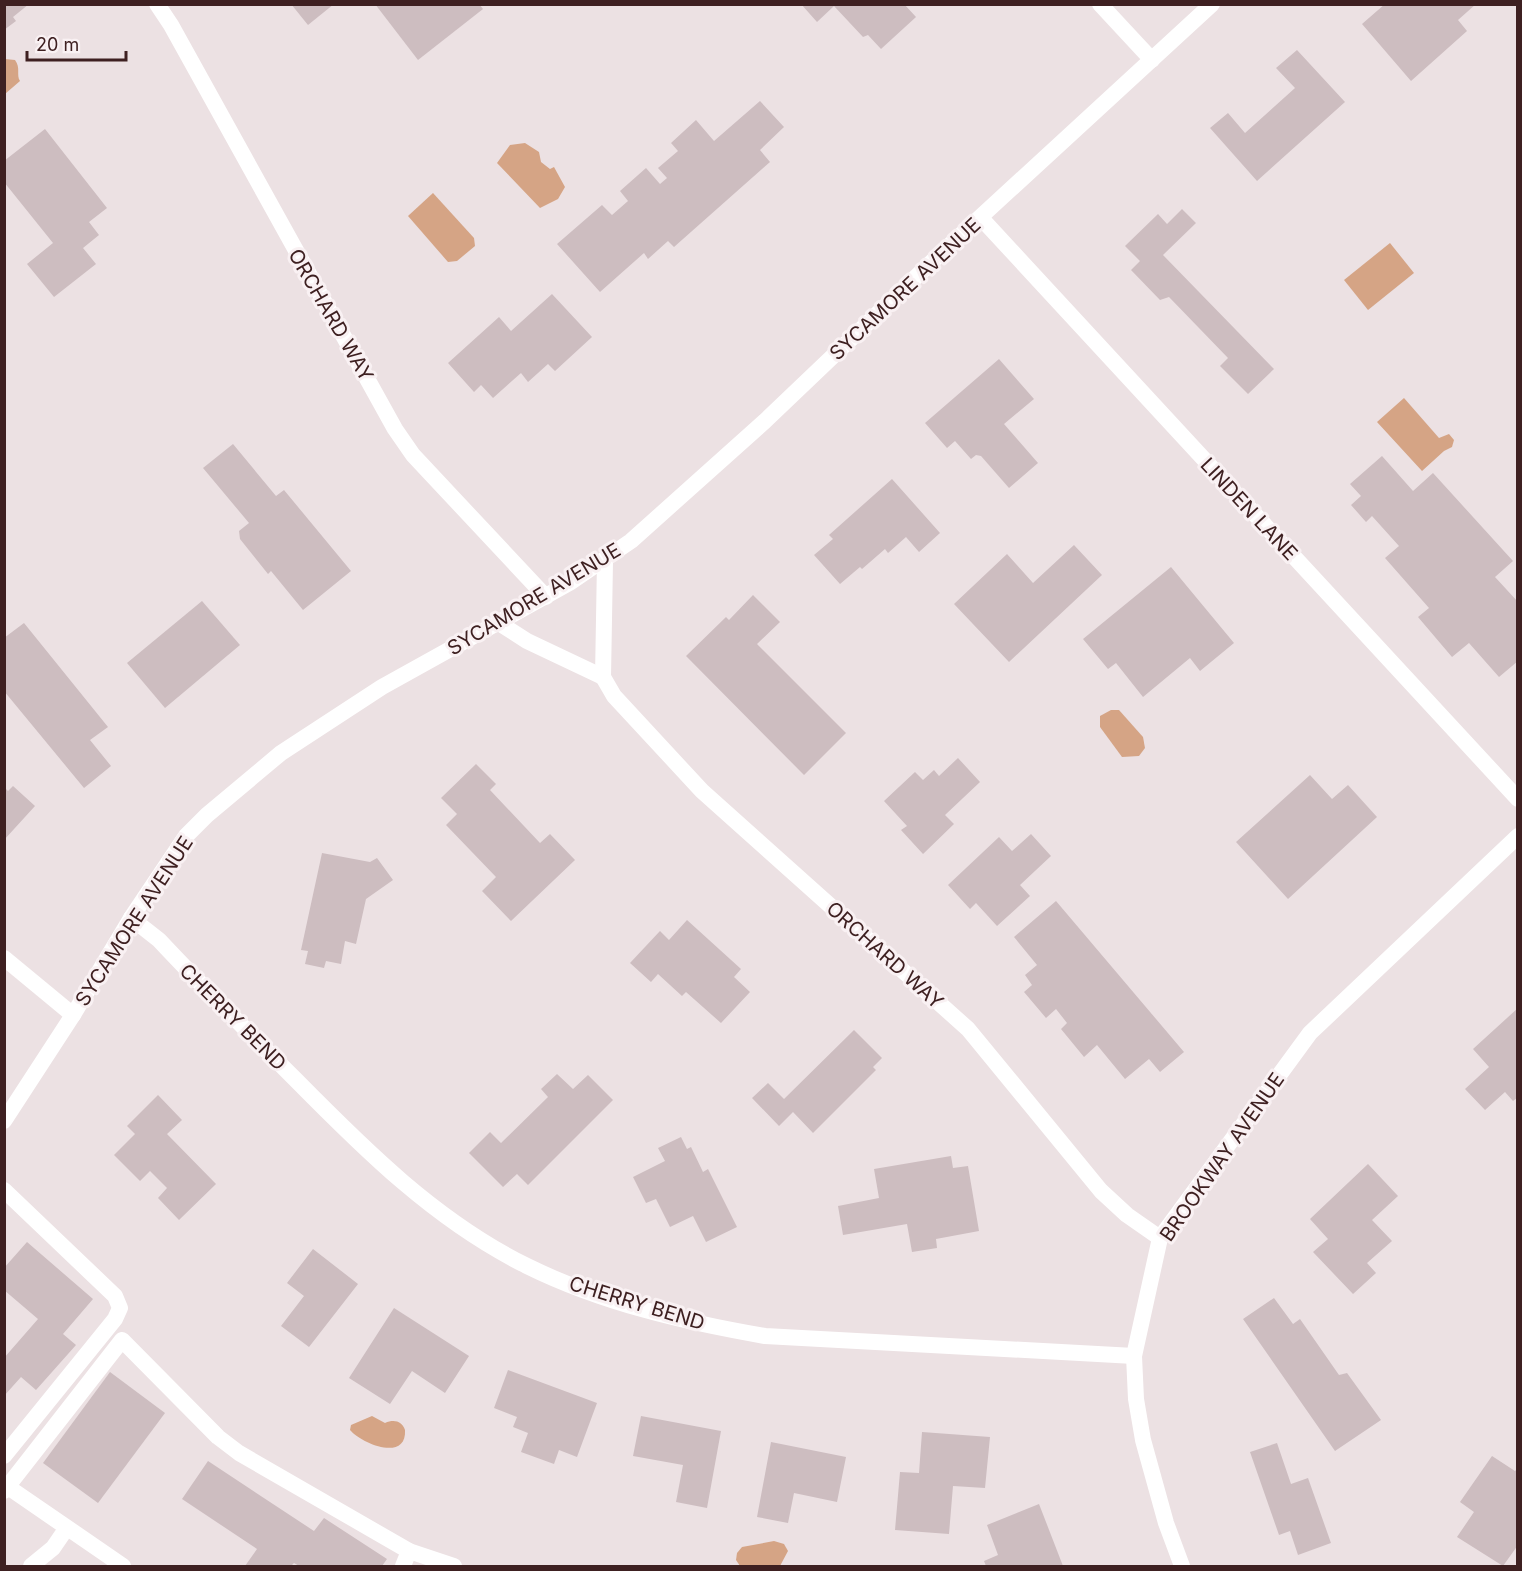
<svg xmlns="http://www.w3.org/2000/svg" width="1522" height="1571" font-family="Inter,sans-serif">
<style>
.water{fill:#d5a485}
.building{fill:#cdbdc0}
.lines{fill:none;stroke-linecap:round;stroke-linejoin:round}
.service{stroke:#fff;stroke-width:16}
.minor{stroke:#fff;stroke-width:16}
.labels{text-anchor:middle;stroke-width:6;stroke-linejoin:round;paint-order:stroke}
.street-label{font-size:20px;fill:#3e2021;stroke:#f9f1f3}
</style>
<rect width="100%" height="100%" fill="#ece1e3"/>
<g class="water">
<path d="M5 59 15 60C21 68 16 75 20 81L5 94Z"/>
<polygon points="525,143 539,152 541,162 550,169 554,167 565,187 558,199 540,208 497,163 510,145"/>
<polygon points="433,193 474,238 475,246 457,261 448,262 408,216"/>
<polygon points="1390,243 1414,273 1368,310 1344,280"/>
<polygon points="1404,398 1439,438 1449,434 1454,440 1452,447 1444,451 1422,471 1377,422"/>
<polygon points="1111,710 1119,710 1143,737 1145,748 1139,756 1122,757 1100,727 1100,716"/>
<path d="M372 1416 385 1423C394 1419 402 1421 405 1430 407 1462 362 1444 350 1430L351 1425Z"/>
<polygon points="774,1541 784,1544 788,1551 780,1566 740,1566 736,1560 737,1553 742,1547"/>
</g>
<g class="building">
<polygon points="4,4 29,4 13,17 16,21 4,30"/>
<polygon points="291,4 334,4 308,25"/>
<polygon points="375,4 479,4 483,9 418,60"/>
<polygon points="801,4 904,4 916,17 881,49 868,35 863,37 834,6 817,22"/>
<polygon points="1385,4 1476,4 1458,20 1467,31 1411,81 1362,24"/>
<polygon points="1297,50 1345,102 1257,181 1210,128 1228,113 1245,133 1295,88 1276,68"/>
<polygon points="760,101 784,127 760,150 770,162 674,247 668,241 648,259 644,253 600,292 557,244 602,205 612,215 628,201 620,191 646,168 660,184 667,178 658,168 678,151 671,143 696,120 714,141"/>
<polygon points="45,129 107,208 89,222 99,235 83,248 96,264 54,297 27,264 53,243 4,182 4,161"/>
<polygon points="1182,209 1196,223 1163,255 1274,369 1248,394 1220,366 1228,358 1169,297 1160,300 1131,270 1140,261 1125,246 1158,214 1167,224"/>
<polygon points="552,294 592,337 555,371 548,364 528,382 521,373 493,398 481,385 474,392 448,363 499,317 511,331"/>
<polygon points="999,359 1034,399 1004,424 1038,463 1009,488 981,456 976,455 971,459 955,441 947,448 925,423"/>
<polygon points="233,444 276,496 284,490 351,571 303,610 271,571 268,574 240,539 239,531 249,523 203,468"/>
<polygon points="1382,456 1413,491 1433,473 1513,561 1495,577 1518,602 1518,661 1499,677 1469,643 1452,657 1418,617 1429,608 1385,558 1399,546 1372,516 1366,522 1351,505 1361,496 1350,484"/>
<polygon points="892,479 940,533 919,552 906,537 888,553 885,549 862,569 860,567 840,584 814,555 833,539 829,535"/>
<polygon points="1074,545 1102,575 1009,662 954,604 1007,554 1033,583"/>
<polygon points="1171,567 1234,643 1200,671 1190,658 1143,697 1116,663 1108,669 1083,639"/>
<polygon points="753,595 780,622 757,644 846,733 804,775 686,656 726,617 729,620"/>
<polygon points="202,601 240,645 165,708 127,663"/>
<polygon points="24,623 108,727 90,740 111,766 84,788 4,691 4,638"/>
<polygon points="958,758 980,782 945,815 954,824 923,854 901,830 907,826 884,801 915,772 923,780 934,770 939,776"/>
<polygon points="476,764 496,784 490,790 540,843 550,834 575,860 511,921 482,891 496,877 446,825 457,814 441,798"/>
<polygon points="1310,775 1332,799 1348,785 1377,817 1288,899 1236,842"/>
<polygon points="13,786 35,806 4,840 4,787 8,791"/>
<polygon points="1031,834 1051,856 1020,885 1030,896 997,926 976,903 970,909 948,885 999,837 1012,851"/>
<polygon points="322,853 370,862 377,858 393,880 366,899 356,944 345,941 341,964 326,961 324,968 305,964 308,951 301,950"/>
<polygon points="1056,901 1184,1052 1160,1072 1149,1059 1125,1079 1097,1045 1084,1057 1061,1029 1067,1023 1056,1009 1046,1018 1024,992 1032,985 1025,975 1037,965 1014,937"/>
<polygon points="687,920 741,969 734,977 750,992 721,1023 686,992 682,996 658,974 651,982 630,963 660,931 669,940"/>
<polygon points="1518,1008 1518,1097 1513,1101 1505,1092 1485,1110 1465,1089 1489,1067 1473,1049"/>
<polygon points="854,1030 882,1058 873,1067 876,1070 813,1133 793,1112 779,1126 752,1098 768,1083 784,1099"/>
<polygon points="557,1074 573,1089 588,1075 613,1100 528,1185 517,1174 503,1187 469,1153 490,1132 501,1143 548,1097 541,1089"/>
<polygon points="158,1095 182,1120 167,1134 216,1184 179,1220 158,1198 167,1188 150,1171 140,1181 114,1155 135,1134 127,1126"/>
<polygon points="681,1137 687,1149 691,1147 703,1172 708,1169 737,1227 706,1242 693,1216 670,1227 656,1199 646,1203 633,1177 665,1161 658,1148"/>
<polygon points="951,1156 953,1168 968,1166 979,1231 936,1239 937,1248 912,1252 907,1224 843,1235 838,1206 879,1198 874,1169"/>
<polygon points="1368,1164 1398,1196 1372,1220 1392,1241 1367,1263 1376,1273 1353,1294 1313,1252 1328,1239 1310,1219"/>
<polygon points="27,1242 93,1299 63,1334 76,1345 36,1390 21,1377 4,1396 4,1358 38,1319 4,1290 4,1268"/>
<polygon points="313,1249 358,1284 309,1347 281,1326 304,1296 287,1283"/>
<polygon points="1274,1298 1293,1324 1300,1319 1339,1375 1347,1373 1381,1420 1335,1451 1243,1319"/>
<polygon points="394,1308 469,1356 445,1393 412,1371 390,1404 349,1378"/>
<polygon points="508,1370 597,1403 577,1457 559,1450 554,1464 521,1452 528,1433 513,1427 517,1417 494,1408"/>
<polygon points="110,1372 165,1413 98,1503 43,1463"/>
<polygon points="641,1416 721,1431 707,1508 676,1502 683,1465 633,1456"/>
<polygon points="922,1432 990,1437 985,1488 953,1486 949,1534 895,1530 900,1472 919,1473"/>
<polygon points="771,1442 846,1457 837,1502 794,1493 788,1523 757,1517"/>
<polygon points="1277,1443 1291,1484 1308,1478 1331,1543 1298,1555 1290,1531 1279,1535 1250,1452"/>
<polygon points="1492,1456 1515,1471 1518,1468 1518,1545 1503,1566 1457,1537 1474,1512 1460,1502"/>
<polygon points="208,1461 314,1531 324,1518 387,1559 382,1566 299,1566 294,1563 291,1566 245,1566 257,1549 182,1499"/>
<polygon points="1039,1504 1063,1566 986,1566 984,1561 998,1555 987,1525"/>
</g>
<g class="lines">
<g class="service">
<polyline points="4,958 73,1015"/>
<polyline points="4,1190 115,1296 120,1308 115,1319 4,1456"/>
<polyline points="8,1487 123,1566"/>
<polyline points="4,1491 122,1340 218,1437 239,1453 409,1551"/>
<polyline points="31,1566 53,1548 66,1529"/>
<polyline points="403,1566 409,1551 454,1566"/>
</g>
<g class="minor">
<polyline points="157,4 171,25 395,429 413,455 546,597"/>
<polyline points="1100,4 1152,60"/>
<polyline points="981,218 1518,799"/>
<polyline points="605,561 603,677 614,696 702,791 968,1029 1101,1191 1127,1215 1160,1238"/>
<polyline points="499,623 527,641 603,677"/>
<path d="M131 918 159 940C203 987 249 1033 295 1079 365 1150 436 1221 527 1266 602 1303 684 1322 765 1336L1134 1356"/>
<polyline points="4,1121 73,1015 131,918 186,836 207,815 281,753 382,687 571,582 631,541 765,421 938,256 1212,4"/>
<polyline points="1182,1566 1166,1523 1143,1440 1136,1399 1134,1356 1160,1238 1310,1033 1518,836"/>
</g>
</g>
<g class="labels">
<g class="street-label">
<text transform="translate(905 289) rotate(-43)" y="7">SYCAMORE AVENUE</text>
<text transform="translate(331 315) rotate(60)" y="7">ORCHARD WAY</text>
<text transform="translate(1249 509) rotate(47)" y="7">LINDEN LANE</text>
<text transform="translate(534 599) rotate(-31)" y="7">SYCAMORE AVENUE</text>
<text transform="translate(134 921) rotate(-57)" y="7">SYCAMORE AVENUE</text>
<text transform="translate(885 955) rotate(42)" y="7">ORCHARD WAY</text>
<text transform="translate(233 1017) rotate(45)" y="7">CHERRY BEND</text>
<text transform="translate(1222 1157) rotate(-55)" y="7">BROOKWAY AVENUE</text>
<text transform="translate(637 1303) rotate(17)" y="7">CHERRY BEND</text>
</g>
</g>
<rect width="1522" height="1571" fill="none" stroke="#3e2021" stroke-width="12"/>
<path d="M27 51v9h99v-9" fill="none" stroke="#3e2021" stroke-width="3"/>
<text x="36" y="51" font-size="18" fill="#3e2021" stroke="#f9f1f3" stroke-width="4.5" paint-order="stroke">20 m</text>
</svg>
